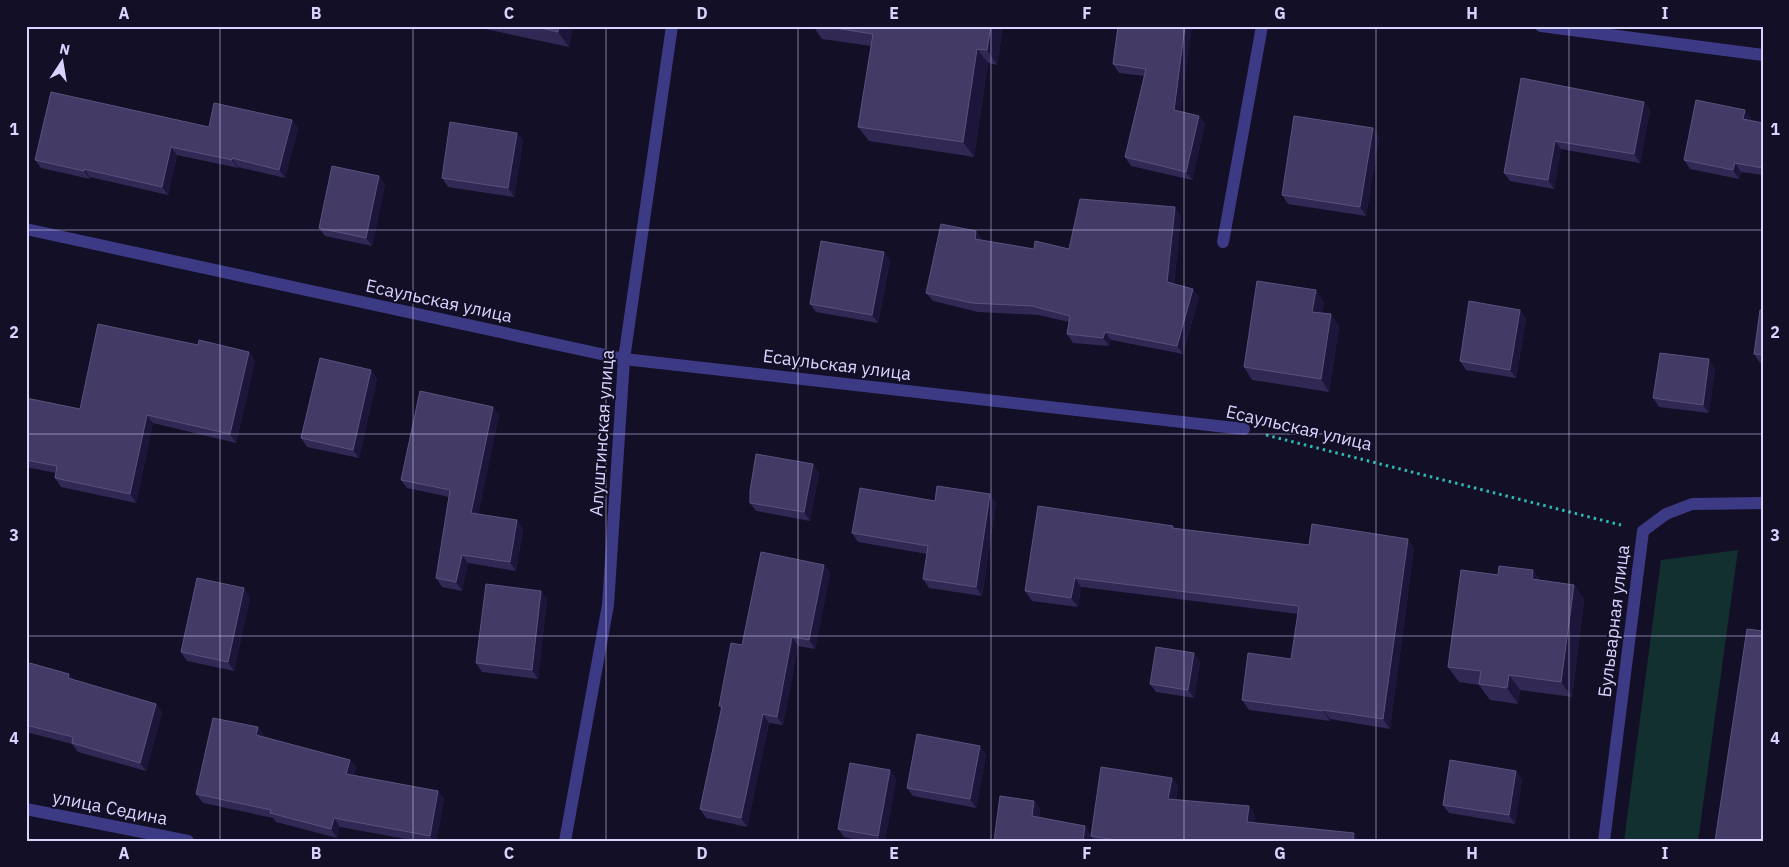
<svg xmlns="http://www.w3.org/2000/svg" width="1789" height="867" font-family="'IBM Plex Sans',sans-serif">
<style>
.green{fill:#12302f}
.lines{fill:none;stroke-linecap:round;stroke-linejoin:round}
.path{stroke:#2fb8b0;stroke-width:3;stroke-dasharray:2.5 4;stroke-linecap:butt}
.minor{stroke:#3d3a85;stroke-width:12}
.wall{fill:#312854}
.shaded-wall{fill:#1d163a}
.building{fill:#433a66;stroke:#5a527e}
.grid{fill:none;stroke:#d9d4ff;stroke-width:1;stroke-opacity:0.55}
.labels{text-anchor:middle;stroke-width:4;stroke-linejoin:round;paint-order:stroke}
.street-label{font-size:18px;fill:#d9d4ff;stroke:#130f26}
.neatline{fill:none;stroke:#d9d4ff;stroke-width:2}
.grid-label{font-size:16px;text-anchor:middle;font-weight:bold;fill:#d9d4ff}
</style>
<rect width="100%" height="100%" fill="#130f26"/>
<polygon class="green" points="1738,550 1698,841 1624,841 1661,560"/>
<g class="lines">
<polyline class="path" points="1266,435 1621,525"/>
<g class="minor">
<polyline points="1541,26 1763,55"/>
<polyline points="26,229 624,359 1244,429"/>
<polyline points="1223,242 1262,26"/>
<polyline points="26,809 188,841"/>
<polyline points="565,841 608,605 624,359 672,26"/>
<polyline points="1604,841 1643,531 1666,514 1692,504 1763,503"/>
</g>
</g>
<g class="wall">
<polygon points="471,26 573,26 569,47"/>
<polygon points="813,26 1003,26 997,65 988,63 974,157 869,141 858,127 871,46 822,39"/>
<polygon points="1118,26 1181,111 1199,116 1205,124 1192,180 1131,166 1125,157 1144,76 1119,73 1113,64"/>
<polygon points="1521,78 1644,102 1650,110 1640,163 1561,149 1554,189 1510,181 1504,173"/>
<polygon points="1751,118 1751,121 1763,123 1763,175 1741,172 1739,179 1690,169 1684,160"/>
<polygon points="292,120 298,128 285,178 238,167 238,168 177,155 168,195 90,177 90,179 41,168 35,160 209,127"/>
<polygon points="1373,128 1379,137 1366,216 1288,204 1282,195"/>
<polygon points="517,133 523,141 514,197 448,187 442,178"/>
<polygon points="385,184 372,246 325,236 319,228"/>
<polygon points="1181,216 1174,284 1199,297 1183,354 1111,340 1109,346 1073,343 1067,334 1069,322 1038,315 978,312 933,301 926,293 982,240 1034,249 1069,249"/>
<polygon points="884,252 890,261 878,323 816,312 810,304"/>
<polygon points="1324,302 1322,313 1331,314 1339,327 1329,392 1252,380 1244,367"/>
<polygon points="1520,310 1526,319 1516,378 1466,370 1460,361"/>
<polygon points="1763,310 1763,363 1760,363 1754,354"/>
<polygon points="198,345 249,352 255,361 236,443 153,423 136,503 61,487 55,478 56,473 26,467 26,398 80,409"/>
<polygon points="1715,368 1709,413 1659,407 1653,398"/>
<polygon points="371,370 377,379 359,458 307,447 301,438"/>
<polygon points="493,407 499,415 478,514 517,520 523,529 516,571 468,563 462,591 442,587 436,578 449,497 407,488 401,480"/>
<polygon points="813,464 819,473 810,521 756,511 750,503"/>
<polygon points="935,501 996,503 982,596 929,588 923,579 927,554 858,542 852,533"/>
<polygon points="1173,526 1174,528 1309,545 1414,548 1390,729 1330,719 1330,721 1249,710 1242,700 1291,659 1298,614 1081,587 1078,607 1032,601 1025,591"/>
<polygon points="824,565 830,573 815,649 798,646 783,725 769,723 747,827 706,818 700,809 721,709 719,706 742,645"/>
<polygon points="1533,570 1540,580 1574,585 1584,600 1572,697 1520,690 1518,704 1490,700 1479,685 1459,682 1448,667 1498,575"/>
<polygon points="541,591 547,599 538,679 482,672 476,663"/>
<polygon points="250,597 234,671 187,661 181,652"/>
<polygon points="1194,653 1200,662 1194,698 1156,692 1150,684"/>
<polygon points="26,662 69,674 74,680 162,712 146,771 78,752 72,744 26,732"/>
<polygon points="258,727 264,736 264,737 350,760 356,768 354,775 438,791 444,799 436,841 417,841 340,827 337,838 276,822 273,818 203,803 196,794"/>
<polygon points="986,754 976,808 913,796 907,788"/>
<polygon points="890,770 896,779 885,841 862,841 844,837 838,829"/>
<polygon points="1516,771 1522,780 1515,824 1449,813 1443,805"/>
<polygon points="1172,778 1178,786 1176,800 1249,806 1255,815 1254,823 1359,841 1094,841 1091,836 1090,841 994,841 1034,801 1040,809 1039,818 1091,834"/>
</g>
<g class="shaded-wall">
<polygon points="559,26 573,26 569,47 558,32"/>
<polygon points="991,26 1003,26 997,65 987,50"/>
<polygon points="1185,26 1192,26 1180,118 1174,110"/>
<polygon points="977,49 988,63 974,157 963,142"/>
<polygon points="1644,102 1650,110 1640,163 1634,154"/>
<polygon points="1745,110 1751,118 1749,128 1743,119"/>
<polygon points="1199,116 1205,124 1192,180 1186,172"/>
<polygon points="292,120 298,128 285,178 279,170"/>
<polygon points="1373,128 1379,137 1366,216 1360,207"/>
<polygon points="517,133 523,141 514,197 508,188"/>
<polygon points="1555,141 1561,149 1554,189 1548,180"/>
<polygon points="171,147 177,155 168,195 162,187"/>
<polygon points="232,158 238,167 238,168 232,160"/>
<polygon points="1735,163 1741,172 1739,179 1733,170"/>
<polygon points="84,169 90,177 90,179 84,171"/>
<polygon points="379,176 385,184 372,246 366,238"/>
<polygon points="1175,207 1181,216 1173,291 1167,282"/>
<polygon points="976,231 983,240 975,239"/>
<polygon points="884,252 890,261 878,323 872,315"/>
<polygon points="1193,289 1199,297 1183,354 1177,346"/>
<polygon points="1316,290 1324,302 1321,324 1312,312"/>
<polygon points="1520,310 1526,319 1516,378 1510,370"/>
<polygon points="1331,314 1339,327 1329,392 1321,379"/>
<polygon points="1105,332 1111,340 1109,346 1103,338"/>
<polygon points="249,352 255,361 236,443 230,434"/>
<polygon points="1709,359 1715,368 1709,413 1703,405"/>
<polygon points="371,370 377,379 359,458 353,450"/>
<polygon points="493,407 499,415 477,521 471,513"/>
<polygon points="147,415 153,423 136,503 130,494"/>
<polygon points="813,464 819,473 810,521 804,512"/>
<polygon points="990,494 996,503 982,596 976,587"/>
<polygon points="517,520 523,529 516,571 510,562"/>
<polygon points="1408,539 1414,548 1390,729 1383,719"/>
<polygon points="462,555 468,563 462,591 456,582"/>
<polygon points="824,565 830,573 815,649 809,640"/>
<polygon points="1533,570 1544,586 1532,579"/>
<polygon points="1075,578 1081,587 1078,607 1071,598"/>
<polygon points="1574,585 1584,600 1572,697 1561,682"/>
<polygon points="244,588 250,597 234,671 228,662"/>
<polygon points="541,591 547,599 538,679 532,670"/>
<polygon points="792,637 798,646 783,725 777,717"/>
<polygon points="1194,653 1200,662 1194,698 1188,690"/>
<polygon points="69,674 75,682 68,678"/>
<polygon points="1509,675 1520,690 1518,704 1507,688"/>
<polygon points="156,704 162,712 146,771 140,763"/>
<polygon points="1323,710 1330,719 1330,721 1323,711"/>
<polygon points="763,714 769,723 747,827 741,818"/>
<polygon points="258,727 264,736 262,743 256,735"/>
<polygon points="980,746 986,754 976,808 970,799"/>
<polygon points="350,760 356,768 352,782 346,774"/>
<polygon points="890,770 896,779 885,841 881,841 878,836"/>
<polygon points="1516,771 1522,780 1515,824 1509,815"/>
<polygon points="1172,778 1178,786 1174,808 1168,799"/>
<polygon points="438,791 444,799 436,841 433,841 430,836"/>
<polygon points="1034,801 1040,809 1038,825 1032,816"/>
<polygon points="1249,806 1255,815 1253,831 1247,822"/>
<polygon points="334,818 340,827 337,838 331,829"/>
<polygon points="1085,826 1091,834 1090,841 1083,841"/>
<polygon points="1354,833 1359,841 1353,841"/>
</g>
<g class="building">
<polygon points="533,26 559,26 558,32"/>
<polygon points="822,26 991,26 987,50 977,49 963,142 858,127 873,34"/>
<polygon points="1118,26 1185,26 1174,110 1199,116 1186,172 1125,157 1146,69 1113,64"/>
<polygon points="1521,78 1644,102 1634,154 1555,141 1548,180 1504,173"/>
<polygon points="51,92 209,127 214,103 292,120 279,170 232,158 232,160 171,147 162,187 84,169 84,171 35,160"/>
<polygon points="1696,100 1745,110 1743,119 1763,123 1763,168 1735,163 1733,170 1684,160"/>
<polygon points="1294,116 1373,128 1360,207 1282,195"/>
<polygon points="450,122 517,133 508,188 442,178"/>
<polygon points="332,166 379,176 366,238 319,228"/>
<polygon points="1080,199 1175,207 1167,282 1193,289 1177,346 1105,332 1103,338 1067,334 1070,316 1032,306 972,303 926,293 941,224 976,231 975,239 1034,249 1035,241 1069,249"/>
<polygon points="821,241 884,252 872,315 810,304"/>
<polygon points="1257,281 1316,290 1312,312 1331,314 1321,379 1244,367"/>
<polygon points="1469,301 1520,310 1510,370 1460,361"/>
<polygon points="1760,310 1763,310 1763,355 1754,354"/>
<polygon points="98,324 198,345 199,340 249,352 230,434 147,415 130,494 55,478 57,466 26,460 26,398 80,409"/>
<polygon points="1660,353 1709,359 1703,405 1653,398"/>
<polygon points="320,358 371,370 353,450 301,438"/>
<polygon points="420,391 493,407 471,513 517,520 510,562 462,555 456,582 436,578 450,490 401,480"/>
<polygon points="756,454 813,464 804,512 750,503 750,491"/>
<polygon points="937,486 990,494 976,587 923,579 928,546 852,533 860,488 935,501"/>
<polygon points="1038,506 1173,526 1172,528 1309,545 1312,524 1408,539 1383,719 1323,710 1323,711 1242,700 1248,653 1291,659 1299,606 1075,578 1071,598 1025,591"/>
<polygon points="761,552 824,565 809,640 792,637 777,717 763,714 741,818 700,809 722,706 719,706 731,643 742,645"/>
<polygon points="1499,566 1533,570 1532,579 1574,585 1561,682 1509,675 1507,688 1479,684 1481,671 1448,667 1461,570 1498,575"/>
<polygon points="197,578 244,588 228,662 181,652"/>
<polygon points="486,584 541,591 532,670 476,663"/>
<polygon points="1747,629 1763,631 1763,841 1715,841"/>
<polygon points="1156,647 1194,653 1188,690 1150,684"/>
<polygon points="26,662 69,674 68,678 156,704 140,763 72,743 73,737 26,725"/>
<polygon points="213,718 258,727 256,735 350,760 346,774 438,791 430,836 334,818 331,829 270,813 271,810 196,794"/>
<polygon points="917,734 980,746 970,799 907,788"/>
<polygon points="1450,760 1516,771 1509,815 1443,805"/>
<polygon points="850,763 890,770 878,836 838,829"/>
<polygon points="1101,767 1172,778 1168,799 1249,806 1247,822 1354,833 1353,841 1122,841 1091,836"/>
<polygon points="1000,796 1034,801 1032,816 1085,826 1083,841 994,841"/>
</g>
<path class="grid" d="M220 26V841M413 26V841M606 26V841M798 26V841M991 26V841M1184 26V841M1376 26V841M1569 26V841M26 230H1763M26 434H1763M26 636H1763"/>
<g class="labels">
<g class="street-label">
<text transform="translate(439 301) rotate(12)" y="6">Есаульская улица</text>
<text transform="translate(837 365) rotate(7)" y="6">Есаульская улица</text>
<text transform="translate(1299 428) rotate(13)" y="6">Есаульская улица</text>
<text transform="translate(602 433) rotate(-86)" y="6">Алуштинская улица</text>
<text transform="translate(1614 621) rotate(-83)" y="6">Бульварная улица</text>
<text transform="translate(110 808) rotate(11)" y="6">улица Седина</text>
</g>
</g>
<rect width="1789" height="867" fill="none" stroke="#130f26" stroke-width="55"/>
<g transform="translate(62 62) rotate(12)" stroke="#130f26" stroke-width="4" paint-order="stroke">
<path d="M0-4L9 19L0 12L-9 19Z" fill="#d9d4ff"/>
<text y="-8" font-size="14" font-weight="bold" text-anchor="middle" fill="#d9d4ff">N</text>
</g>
<rect x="28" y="28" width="1734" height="812" class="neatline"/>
<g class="grid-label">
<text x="124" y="19">A</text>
<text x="316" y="19">B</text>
<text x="509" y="19">C</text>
<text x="702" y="19">D</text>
<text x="894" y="19">E</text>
<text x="1087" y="19">F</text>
<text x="1280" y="19">G</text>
<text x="1472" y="19">H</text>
<text x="1665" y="19">I</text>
<text x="14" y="135">1</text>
<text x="1775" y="135">1</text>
<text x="14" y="338">2</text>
<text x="1775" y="338">2</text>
<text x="14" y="541">3</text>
<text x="1775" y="541">3</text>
<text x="14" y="744">4</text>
<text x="1775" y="744">4</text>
<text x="124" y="859">A</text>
<text x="316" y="859">B</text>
<text x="509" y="859">C</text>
<text x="702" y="859">D</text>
<text x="894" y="859">E</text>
<text x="1087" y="859">F</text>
<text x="1280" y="859">G</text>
<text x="1472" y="859">H</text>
<text x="1665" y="859">I</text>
</g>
</svg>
